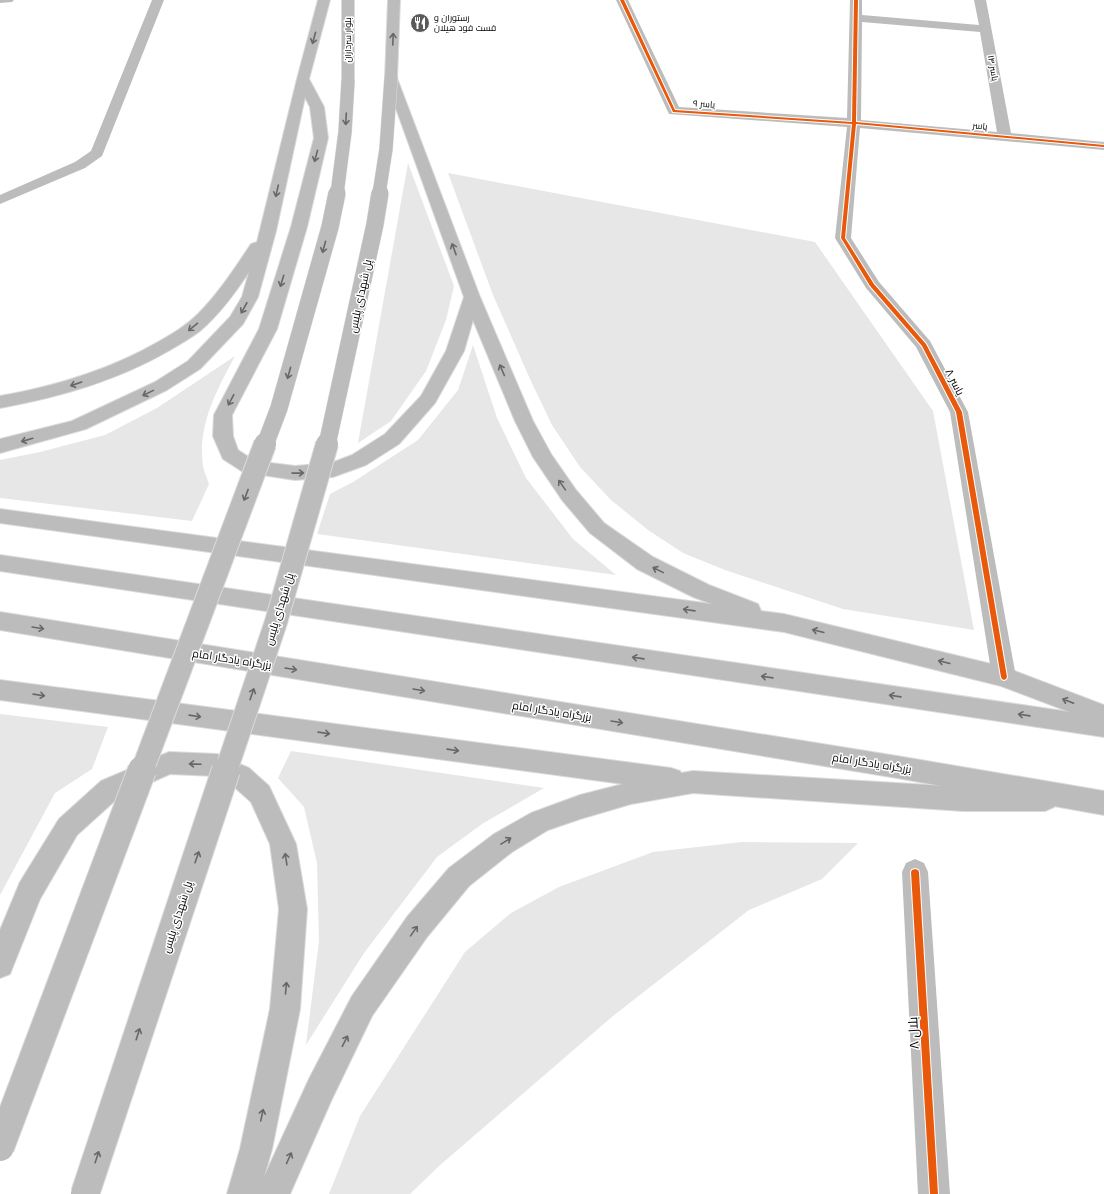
<svg xmlns="http://www.w3.org/2000/svg" width="1104" height="1194" font-family="'Fira Sans',Cairo,sans-serif">
<style>
.green{fill:#e7e7e7}
.lines{fill:none;stroke-linecap:round;stroke-linejoin:round}
.major-casing{stroke:#dbdbdb;stroke-width:2}
.highway-casing{stroke:#dbdbdb;stroke-width:2}
.minor{fill:#bcbcbc;fill-rule:evenodd}
.major{fill:#bcbcbc;fill-rule:evenodd}
.highway{fill:#bcbcbc;fill-rule:evenodd}
.major-bridge-far3-casing{stroke:#dbdbdb;stroke-width:14;stroke-linecap:butt}
.major-bridge-far2-casing{stroke:#dbdbdb;stroke-width:18;stroke-linecap:butt}
.major-bridge-far1-casing{stroke:#dbdbdb;stroke-width:24;stroke-linecap:butt}
.major-bridge-casing{stroke:#dbdbdb;stroke-width:30;stroke-linecap:butt}
.major-bridge-far3{stroke:#bcbcbc;stroke-width:13}
.major-bridge-far2{stroke:#bcbcbc;stroke-width:17}
.major-bridge-far1{stroke:#bcbcbc;stroke-width:22}
.major-bridge{stroke:#bcbcbc;stroke-width:28}
.cycleway-casing{stroke:#fff;stroke-width:2}
.cycleway{fill:#e8590c;fill-rule:evenodd}
.oneway{stroke:#676767}
.labels{text-anchor:middle;stroke-width:3;stroke-linejoin:round;paint-order:stroke}
.far-poi-label{font-size:9px;fill:#000;stroke:#fff;text-anchor:start}
.far-street-label{font-size:9px;fill:#000;stroke:#fff}
.street-label{font-size:11px;fill:#000;stroke:#fff}
.near-street-label{font-size:13px;fill:#000;stroke:#fff}
</style>
<rect width="100%" height="100%" fill="#fff"/>
<g class="green">
<polygon points="408,163 454,286 446,320 426,371 391,421 358,443"/>
<polygon points="448,173 815,242 933,411 974,630 843,609 725,570 683,553 648,530 611,500 580,467 552,425 530,379 493,295"/>
<polygon points="473,345 497,418 526,478 573,539 616,575 317,534 330,494 353,482 418,440 458,390"/>
<path d="M235 356C217 390 197 425 203 466 204 472 207 478 209 484L192 521 0 498V460L40 452 105 435 157 408Z"/>
<polygon points="0,714 108,727 92,769 55,793 0,895"/>
<polygon points="291,751 544,788 482,824 437,857 364,953 306,1045 319,941 317,863 304,807 278,778"/>
<polygon points="742,842 858,843 822,879 749,910 613,1016 439,1166 410,1194 329,1194 360,1116 465,952 511,913 559,887 653,852"/>
</g>
<g class="lines">
<g class="major-casing">
<g id="major">
<path d="M318 0H330L309 79 324 107 328 138 307 227 277 329 232 415 233 436 238 450 255 461 295 466 331 463 352 455 385 434 421 396 446 351 464 297 385 78 388 0H400L397 78 480 297 533 421 551 454 576 490 604 523 653 557 709 585 758 604 761 611 784 614 1004 667 1104 705V725L1001 686 784 632 0 523V509L712 604 693 597 637 569 590 533 562 500 533 457 515 421 473 320 464 351 435 403 399 444 366 465 333 477 295 480 243 472 223 459 213 436 214 415 259 329 291 227 314 138 310 107 305 97 276 231 258 297 243 324 200 369 167 390 86 429 0 453V439L72 421 155 382 188 361 230 317 242 297 249 272C235 293 220 314 200 331 191 338 180 344 170 350 117 381 59 397 0 408V396C56 386 109 370 158 342 172 334 186 326 198 314 219 293 235 268 251 244L257 242 297 79Z"/>
<polygon points="342,0 354,0 354,81 353,84 343,84 342,81"/>
<polygon points="0,680 671,768 680,771 681,773 693,771 963,787 1045,787 1054,791 1058,799 1054,807 1045,811 963,811 693,793 631,804 580,819 548,830 512,852 469,886 427,937 372,1016 331,1101 290,1194 227,1194 240,1149 270,1009 279,909 270,844 251,802 231,784 215,776 170,774 119,797 77,835 40,899 10,974 0,978 0,930 20,882 59,819 101,781 169,752 217,754 249,768 269,786 296,844 307,909 300,1009 272,1149 264,1177 309,1079 352,996 407,917 449,868 494,834 531,813 580,795 623,784 0,700"/>
</g>
</g>
<g class="highway-casing">
<g id="highway">
<polygon points="0,555 1104,717 1104,737 0,571"/>
<polygon points="0,612 897,756 1104,791 1104,815 897,778 0,630"/>
</g>
</g>
<g class="minor">
<polygon points="0,0 14,0 12,2 0,3"/>
<polygon points="152,0 164,0 102,156 85,168 0,204 0,195 75,162 91,151"/>
<path d="M616 0H628L679 107 847 118 850 0H862V15L979 25 974 0H986L1011 133 1104 142V150L860 128 851 238 879 282 930 341 968 412 1016 677 1012 684 1004 687 996 684 992 677 950 412 916 347 866 288 835 238 847 127 669 114ZM862 22 980 32 997 132 861 120Z"/>
<polygon points="915,859 924,863 928,872 950,1194 918,1194 902,872 906,863"/>
</g>
<use href="#major" class="major"/>
<use href="#highway" class="highway"/>
<g class="major-bridge-far3-casing">
<g id="major-bridge-far3">
<polyline points="337,194 345,132 348,81"/>
<polyline points="379,194 386,149 391,78"/>
</g>
</g>
<g class="major-bridge-far2-casing">
<g id="major-bridge-far2">
<polyline points="265,445 279,408 330,227 337,193"/>
<polyline points="327,445 375,224 380,193"/>
</g>
</g>
<g class="major-bridge-far1-casing">
<g id="major-bridge-far1">
<polyline points="142,771 265,444"/>
<polyline points="226,771 276,622 327,444"/>
</g>
</g>
<g class="major-bridge-casing">
<g id="major-bridge">
<polyline points="0,1147 142,770"/>
<polyline points="85,1194 226,770"/>
</g>
</g>
<use href="#major-bridge-far3" class="major-bridge-far3"/>
<use href="#major-bridge-far2" class="major-bridge-far2"/>
<use href="#major-bridge-far1" class="major-bridge-far1"/>
<use href="#major-bridge" class="major-bridge"/>
<g class="cycleway-casing">
<g id="cycleway">
<polygon points="620,0 624,0 675,110 852,122 854,0 858,0 856,122 1104,145 1104,147 856,124 845,238 874,284 926,344 962,412 1007,677 1006,679 1004,680 1002,679 1001,677 956,412 922,346 870,286 841,238 852,124 673,112"/>
<polygon points="915,869 918,870 919,872 938,1194 930,1194 911,872 912,870"/>
</g>
</g>
<use href="#cycleway" class="cycleway"/>
</g>
<defs><path id="oneway-shaft" d="M-6 0H5M1.5-3L5.5 0L1.5 3" fill="none" stroke-width="1.6" stroke-linecap="round" stroke-linejoin="round"/></defs>
<g class="oneway">
<use href="#oneway-shaft" transform="translate(314 38) rotate(105)"/>
<use href="#oneway-shaft" transform="translate(393 39) rotate(-88)"/>
<use href="#oneway-shaft" transform="translate(346 119) rotate(93)"/>
<use href="#oneway-shaft" transform="translate(316 156) rotate(105)"/>
<use href="#oneway-shaft" transform="translate(277 191) rotate(103)"/>
<use href="#oneway-shaft" transform="translate(324 247) rotate(105)"/>
<use href="#oneway-shaft" transform="translate(454 249) rotate(-110)"/>
<use href="#oneway-shaft" transform="translate(282 281) rotate(107)"/>
<use href="#oneway-shaft" transform="translate(244 308) rotate(119)"/>
<use href="#oneway-shaft" transform="translate(193 327) rotate(141)"/>
<use href="#oneway-shaft" transform="translate(502 370) rotate(-113)"/>
<use href="#oneway-shaft" transform="translate(289 373) rotate(106)"/>
<use href="#oneway-shaft" transform="translate(76 384) rotate(161)"/>
<use href="#oneway-shaft" transform="translate(148 393) rotate(154)"/>
<use href="#oneway-shaft" transform="translate(231 400) rotate(118)"/>
<use href="#oneway-shaft" transform="translate(27 440) rotate(164)"/>
<use href="#oneway-shaft" transform="translate(298 473) rotate(-1)"/>
<use href="#oneway-shaft" transform="translate(562 485) rotate(-125)"/>
<use href="#oneway-shaft" transform="translate(246 495) rotate(111)"/>
<use href="#oneway-shaft" transform="translate(658 570) rotate(-154)"/>
<use href="#oneway-shaft" transform="translate(689 610) rotate(-172)"/>
<use href="#oneway-shaft" transform="translate(38 628) rotate(9)"/>
<use href="#oneway-shaft" transform="translate(818 631) rotate(-166)"/>
<use href="#oneway-shaft" transform="translate(638 658) rotate(-172)"/>
<use href="#oneway-shaft" transform="translate(944 662) rotate(-166)"/>
<use href="#oneway-shaft" transform="translate(291 669) rotate(9)"/>
<use href="#oneway-shaft" transform="translate(767 677) rotate(-172)"/>
<use href="#oneway-shaft" transform="translate(419 690) rotate(9)"/>
<use href="#oneway-shaft" transform="translate(252 694) rotate(-71)"/>
<use href="#oneway-shaft" transform="translate(39 695) rotate(8)"/>
<use href="#oneway-shaft" transform="translate(895 696) rotate(-172)"/>
<use href="#oneway-shaft" transform="translate(1068 701) rotate(-159)"/>
<use href="#oneway-shaft" transform="translate(1024 715) rotate(-172)"/>
<use href="#oneway-shaft" transform="translate(195 716) rotate(8)"/>
<use href="#oneway-shaft" transform="translate(617 722) rotate(9)"/>
<use href="#oneway-shaft" transform="translate(324 733) rotate(8)"/>
<use href="#oneway-shaft" transform="translate(453 750) rotate(8)"/>
<use href="#oneway-shaft" transform="translate(195 764) rotate(-178)"/>
<use href="#oneway-shaft" transform="translate(506 841) rotate(-32)"/>
<use href="#oneway-shaft" transform="translate(197 857) rotate(-71)"/>
<use href="#oneway-shaft" transform="translate(286 859) rotate(-99)"/>
<use href="#oneway-shaft" transform="translate(414 931) rotate(-55)"/>
<use href="#oneway-shaft" transform="translate(286 988) rotate(-85)"/>
<use href="#oneway-shaft" transform="translate(138 1034) rotate(-72)"/>
<use href="#oneway-shaft" transform="translate(345 1041) rotate(-63)"/>
<use href="#oneway-shaft" transform="translate(262 1115) rotate(-78)"/>
<use href="#oneway-shaft" transform="translate(97 1157) rotate(-72)"/>
<use href="#oneway-shaft" transform="translate(289 1158) rotate(-66)"/>
</g>
<defs>
<g id="restaurant-disc" transform="scale(1)"><circle r="9.5" fill="#595959" stroke="#fff"/><path d="M-5-6h1v4h1v-4h1v4h1v-4h1v5L-1.5 .5V6h-2V.5L-5-1ZM5-6V6H3V1.5H1.5Q1.5-4 5-6Z" fill="#fff"/></g>
</defs>
<g fill-rule="evenodd">
<use href="#restaurant-disc" x="420" y="23"/>
</g>
<g class="labels">
<g class="far-poi-label">
<text x="434" y="21">رستوران و<tspan x="434" dy="10">فست فود هیلان</tspan></text>
</g>
<g class="far-street-label">
<text transform="translate(348 40) rotate(-90)" y="3">بلوار سرداران</text>
<text transform="translate(993 68) rotate(80)" y="3">یاسر ۱۴</text>
<text transform="translate(704 104) rotate(4)" y="3">یاسر ۹</text>
<text transform="translate(980 126) rotate(5)" y="3">یاسر</text>
</g>
<g class="street-label">
<text transform="translate(360 296) rotate(-78)" y="4">پل شهدای پلیس</text>
<text transform="translate(955 382) rotate(63)" y="4">یاسر ۸</text>
<text transform="translate(279 609) rotate(-73)" y="4">پل شهدای پلیس</text>
<text transform="translate(232 659) rotate(9)" y="4">بزرگراه یادگار امام</text>
<text transform="translate(552 711) rotate(9)" y="4">بزرگراه یادگار امام</text>
<text transform="translate(872 763) rotate(9)" y="4">بزرگراه یادگار امام</text>
<text transform="translate(177 917) rotate(-72)" y="4">پل شهدای پلیس</text>
</g>
<g class="near-street-label">
<text transform="translate(913 1033) rotate(-93)" y="5">بلال ۸</text>
</g>
</g>
</svg>
